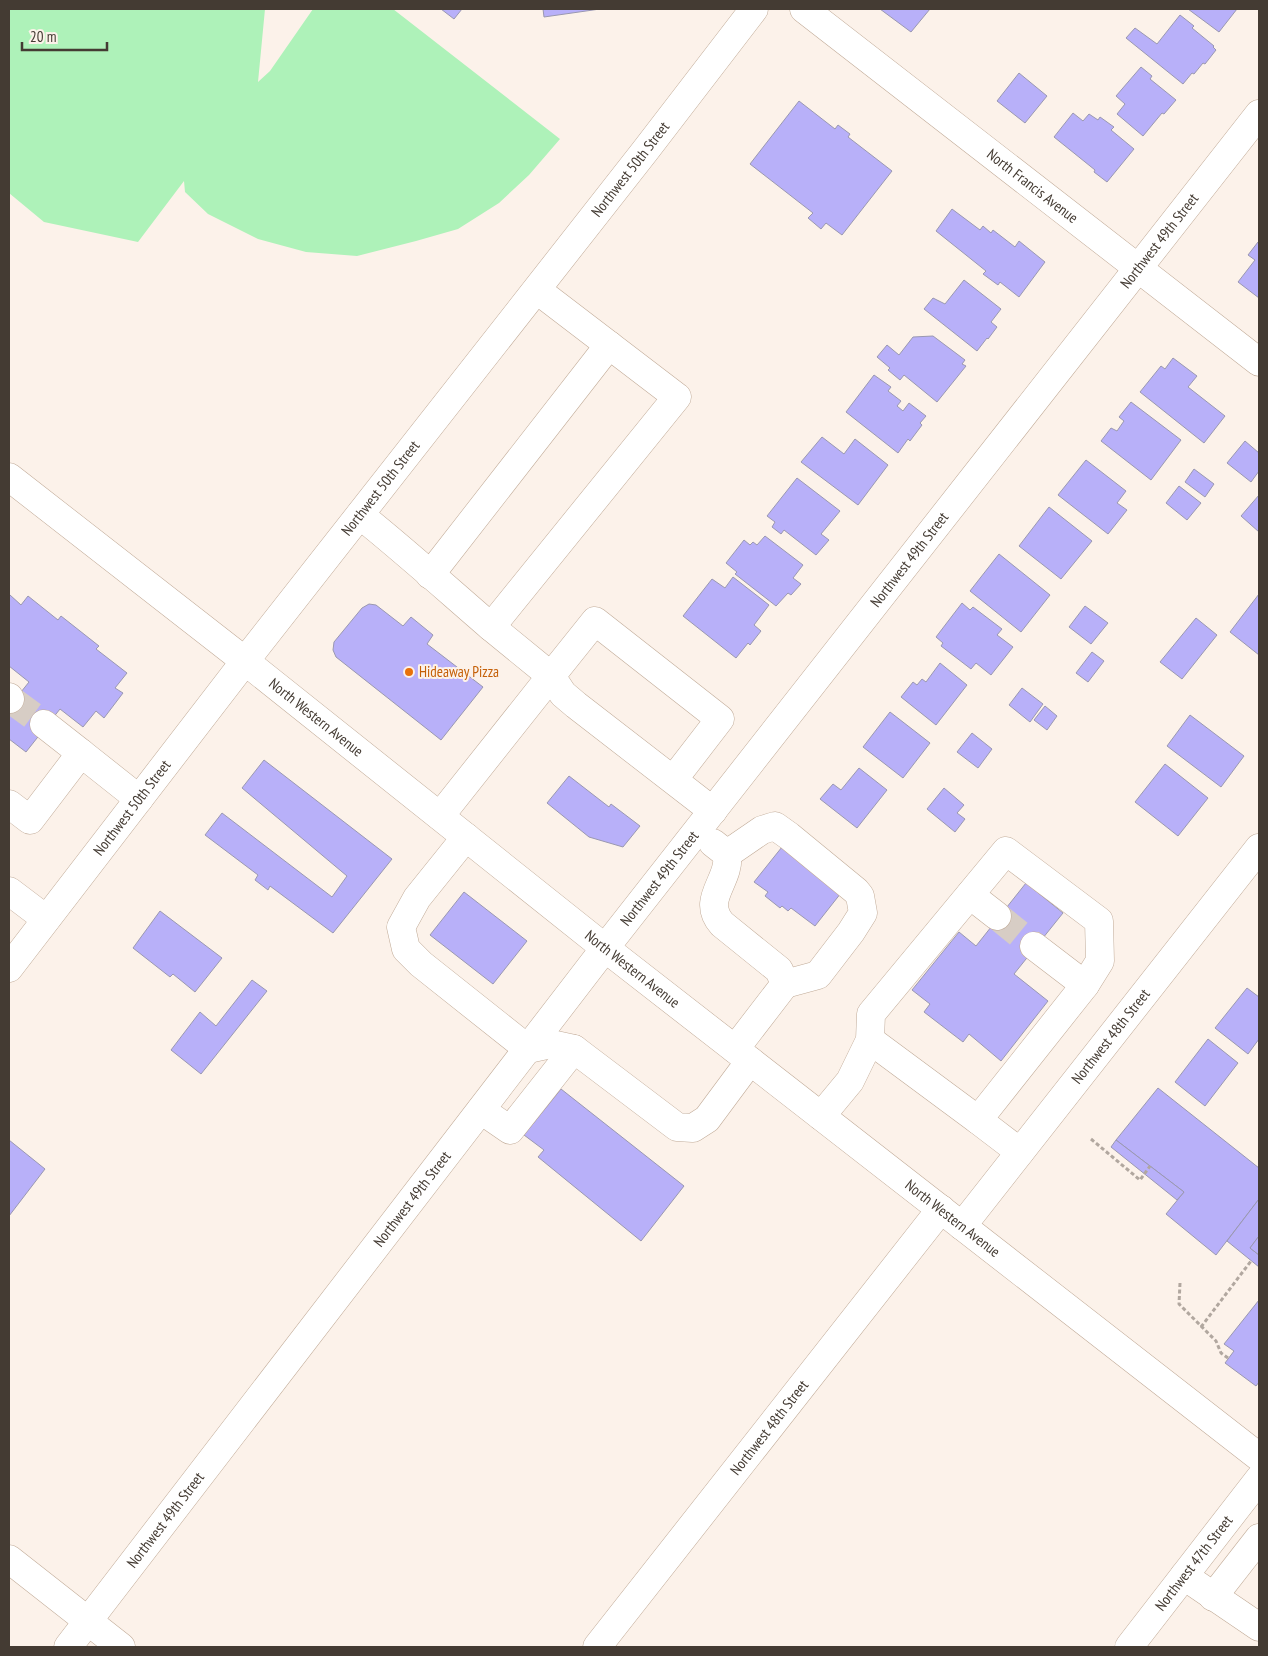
<svg xmlns="http://www.w3.org/2000/svg" width="1268" height="1656" font-family="'PT Sans Narrow',sans-serif">
<style>
.green{fill:#aef2b9}
.building{fill:#b8b0f9;stroke:#9a98b1}
.lines{fill:none;stroke-linecap:round;stroke-linejoin:round}
.minor-tunnel{stroke:#d7cdc5;stroke-width:28;stroke-dasharray:28 14;stroke-linecap:butt}
.minor-casing{stroke:#c1ab98;stroke-width:29}
.major-casing{stroke:#c1ab98;stroke-width:29}
.path{stroke:#b1a79f;stroke-width:3;stroke-dasharray:4 2.5;stroke-linecap:butt}
.minor{stroke:#fff;stroke-width:28}
.major{stroke:#fff;stroke-width:28}
.food-dot{fill:#e8710a;stroke:#fcf2ea;stroke-width:2}
.labels{text-anchor:middle;stroke-width:4;stroke-linejoin:round;paint-order:stroke}
.street-label{font-size:15px;fill:#443b33;stroke:#fcf2ea}
.food-label{font-size:15px;fill:#c56008;stroke:#fcf2ea;text-anchor:start}
</style>
<rect width="100%" height="100%" fill="#fcf2ea"/>
<polygon class="green" points="9,9 265,9 258,82 270,71 313,9 393,9 560,139 529,175 499,203 458,229 416,241 357,256 306,252 258,239 208,214 185,192 184,181 138,242 44,222 9,193"/>
<g class="building">
<polygon points="441,9 462,9 454,19"/>
<polygon points="543,9 600,9 544,17"/>
<polygon points="880,9 930,9 911,32"/>
<polygon points="1188,9 1237,9 1219,32"/>
<polygon points="1180,15 1194,26 1192,28 1214,46 1213,47 1216,50 1205,64 1203,63 1194,74 1192,73 1183,84 1126,38 1135,28 1157,44"/>
<polygon points="1141,67 1152,76 1150,79 1176,100 1164,114 1162,113 1143,136 1117,114 1125,104 1116,96"/>
<polygon points="1019,73 1047,96 1025,123 997,101"/>
<polygon points="799,101 835,129 838,125 850,134 848,137 892,171 842,235 826,223 821,229 808,218 813,213 750,164"/>
<polygon points="1073,113 1083,121 1089,114 1098,120 1100,117 1114,127 1111,130 1134,149 1107,182 1094,172 1095,170 1054,137"/>
<polygon points="952,209 980,230 983,226 991,233 993,230 1015,247 1019,241 1045,262 1019,297 1000,282 998,285 983,274 986,271 936,231"/>
<polygon points="1258,242 1259,243 1259,298 1238,282 1255,260 1248,255"/>
<polygon points="964,280 1001,309 991,322 997,327 988,339 987,338 977,351 924,309 933,298 945,304"/>
<polygon points="933,336 965,360 962,364 966,366 937,402 904,375 900,380 888,370 890,368 877,357 887,345 899,355 913,337"/>
<polygon points="1173,358 1197,376 1188,387 1225,416 1204,443 1140,392 1161,366 1165,369"/>
<polygon points="874,375 891,387 888,391 901,401 897,406 903,411 909,403 926,416 920,423 922,425 910,441 908,439 898,453 846,412"/>
<polygon points="1131,402 1181,440 1151,480 1101,441 1111,428 1117,431 1124,421 1119,417"/>
<polygon points="822,437 844,454 855,439 888,465 858,505 801,462"/>
<polygon points="1245,441 1259,453 1259,471 1251,482 1227,463"/>
<polygon points="1086,460 1126,491 1117,503 1127,510 1108,534 1058,495"/>
<polygon points="1194,469 1214,484 1205,497 1185,482"/>
<polygon points="797,478 840,511 821,534 829,540 816,555 784,530 781,534 772,527 775,522 767,516"/>
<polygon points="1179,486 1201,503 1187,520 1166,503"/>
<polygon points="1259,495 1259,532 1241,516"/>
<polygon points="1049,507 1092,541 1061,579 1019,546"/>
<polygon points="765,536 803,565 793,578 801,584 791,595 788,593 776,606 735,574 737,572 726,563 744,540 750,545 753,542 757,545"/>
<polygon points="999,554 1050,595 1021,632 970,591"/>
<polygon points="733,577 769,605 754,625 761,631 750,645 748,643 736,658 683,616 712,579 725,588"/>
<polygon points="1259,594 1259,655 1230,632"/>
<polygon points="10,595 21,605 28,596 58,620 61,616 99,646 96,649 127,673 115,688 123,693 104,718 96,711 83,727 60,709 26,752 9,739 9,707 29,682 9,666 9,597"/>
<polygon points="962,603 970,610 973,607 1002,629 997,635 1013,647 991,675 976,663 971,669 941,646 943,643 936,637"/>
<polygon points="369,604 376,605 403,626 411,617 433,635 427,644 483,687 441,740 336,657 333,650 334,642 362,608"/>
<polygon points="1085,606 1108,623 1091,644 1069,627"/>
<polygon points="1196,618 1217,635 1182,679 1160,662"/>
<polygon points="1092,652 1104,661 1088,682 1076,673"/>
<polygon points="940,663 967,685 936,725 901,697 913,682 917,685 922,679 926,682"/>
<polygon points="1022,688 1043,704 1030,722 1009,705"/>
<polygon points="1045,706 1057,716 1047,730 1034,720"/>
<polygon points="890,712 930,743 903,778 863,747"/>
<polygon points="1190,715 1244,756 1221,787 1167,746"/>
<polygon points="972,733 992,749 978,768 957,752"/>
<polygon points="264,760 392,859 333,933 270,886 268,890 255,880 258,875 205,835 222,813 332,897 347,876 242,788"/>
<polygon points="1165,764 1208,798 1178,836 1135,802"/>
<polygon points="859,768 887,790 857,828 820,799 833,784 841,790"/>
<polygon points="569,776 609,807 611,804 640,826 623,847 589,837 547,803"/>
<polygon points="944,788 964,805 957,813 965,819 955,832 927,809"/>
<polygon points="782,847 841,893 815,926 791,908 788,911 782,906 780,908 765,896 768,892 754,882"/>
<polygon points="1026,883 1063,913 1014,974 1048,1001 1001,1061 969,1034 963,1042 924,1012 930,1004 912,990 959,932 976,946"/>
<polygon points="464,892 527,941 493,984 430,935"/>
<polygon points="160,911 222,958 195,992 173,974 170,977 133,948"/>
<polygon points="252,980 267,991 201,1074 171,1050 200,1012 216,1026"/>
<polygon points="1247,988 1259,997 1259,1039 1248,1054 1215,1028"/>
<polygon points="1208,1039 1238,1063 1205,1106 1175,1082"/>
<polygon points="1158,1088 1259,1168 1259,1199 1216,1255 1166,1214 1184,1192 1116,1140"/>
<polygon points="561,1089 684,1186 641,1241 538,1157 544,1150 524,1135"/>
<polygon points="9,1140 45,1169 9,1216"/>
<polygon points="1116,1140 1184,1192 1177,1200 1111,1147"/>
<polygon points="1259,1199 1259,1236 1250,1248 1259,1255 1259,1267 1227,1241"/>
<polygon points="1259,1236 1259,1255 1250,1248"/>
<polygon points="1259,1300 1259,1382 1256,1386 1225,1363 1234,1351 1224,1344"/>
</g>
<g class="lines">
<g class="minor-tunnel">
<polyline points="10,699 44,724"/>
<polyline points="997,916 1034,946"/>
</g>
<g class="minor-casing">
<g id="minor">
<path id="s1" d="M804 9 1259 362"/>
<path d="M360 515C405 551 447 589 491 627L677 397 537 290"/>
<polyline points="430,575 609,345"/>
<polyline points="9,697 10,699"/>
<polyline points="44,724 81,753"/>
<polyline points="673,780 720,719 595,621 551,676 563,694 576,705 713,811"/>
<polyline points="9,804 30,820 81,753 139,799"/>
<polyline points="440,816 551,676 491,627"/>
<polyline points="466,837 417,898 401,927 406,949 421,964 528,1049 551,1044 574,1049 677,1127 693,1128 707,1119 750,1061"/>
<path d="M713 843 727 854C731 881 700 899 722 924L779 970 785 984 735 1049"/>
<polyline points="727,854 762,830 775,826 789,836 856,891 860,896 863,913 851,932 818,975 785,984"/>
<polyline points="9,891 46,919"/>
<polyline points="970,895 997,916"/>
<polyline points="1034,946 1085,985"/>
<path id="s2" d="M9 968 245 661 605 948 1259 1457"/>
<polyline points="870,1040 978,1120"/>
<polyline points="481,1110 510,1130 574,1049"/>
<polyline points="821,1116 850,1081 870,1040 871,1014 1006,851 1099,921 1100,961 1085,985 978,1120 1020,1152"/>
<path id="s3" d="M962 1226 1259 848"/>
<polyline points="9,1559 121,1647"/>
<polyline points="1184,1576 1259,1627"/>
<polyline points="1213,1597 1259,1538"/>
<path id="s4" d="M68 1647 605 948 1259 114"/>
<path id="s5" d="M597 1647 941 1209"/>
<path id="s6" d="M1129 1647 1259 1479"/>
</g>
</g>
<g class="major-casing">
<g id="major">
<path id="s7" d="M9 477 245 661 645 151 754 9"/>
</g>
</g>
<g class="path">
<polyline points="1091,1139 1140,1180 1150,1166"/>
<polyline points="1180,1283 1179,1304 1216,1341 1221,1353 1228,1358"/>
<polyline points="1201,1327 1251,1261"/>
</g>
<use href="#minor" class="minor"/>
<use href="#major" class="major"/>
</g>
<circle class="food-dot" cx="409" cy="672" r="5"/>
<g class="labels">
<g class="street-label">
<text dy="5" stroke="none"><textPath href="#s7" startOffset="924">Northwest 50th Street</textPath></text>
<text dy="5" stroke="none"><textPath href="#s1" startOffset="289">North Francis Avenue</textPath></text>
<text dy="5" stroke="none"><textPath href="#s4" startOffset="1780">Northwest 49th Street</textPath></text>
<text dy="5" stroke="none"><textPath href="#s7" startOffset="519">Northwest 50th Street</textPath></text>
<text dy="5" stroke="none"><textPath href="#s4" startOffset="1375">Northwest 49th Street</textPath></text>
<text dy="5" stroke="none"><textPath href="#s2" startOffset="478">North Western Avenue</textPath></text>
<text dy="5" stroke="none"><textPath href="#s2" startOffset="202">Northwest 50th Street</textPath></text>
<text dy="5" stroke="none"><textPath href="#s4" startOffset="970">Northwest 49th Street</textPath></text>
<text dy="5" stroke="none"><textPath href="#s2" startOffset="882">North Western Avenue</textPath></text>
<text dy="5" stroke="none"><textPath href="#s3" startOffset="241">Northwest 48th Street</textPath></text>
<text dy="5" stroke="none"><textPath href="#s4" startOffset="565">Northwest 49th Street</textPath></text>
<text dy="5" stroke="none"><textPath href="#s2" startOffset="1288">North Western Avenue</textPath></text>
<text dy="5" stroke="none"><textPath href="#s5" startOffset="279">Northwest 48th Street</textPath></text>
<text dy="5" stroke="none"><textPath href="#s4" startOffset="160">Northwest 49th Street</textPath></text>
<text dy="5" stroke="none"><textPath href="#s6" startOffset="106">Northwest 47th Street</textPath></text>
</g>
<g class="food-label">
<text x="419" y="677">Hideaway Pizza</text>
</g>
</g>
<rect width="1268" height="1656" fill="none" stroke="#443b33" stroke-width="20"/>
<path d="M22 42v8h85v-8" fill="none" stroke="#443b33" stroke-width="2.5"/>
<text x="30" y="42" font-size="15" fill="#443b33" stroke="#fcf2ea" stroke-width="4" paint-order="stroke">20 m</text>
</svg>
